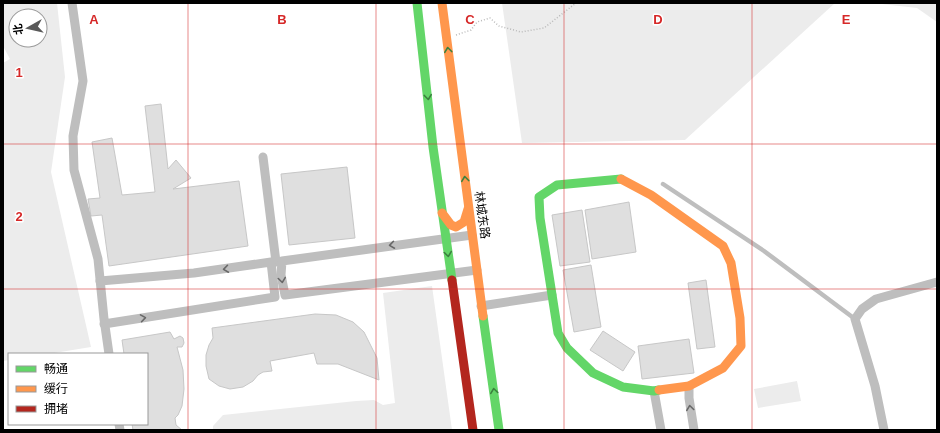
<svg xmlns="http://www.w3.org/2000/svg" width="940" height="433" font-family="Arial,'Noto Sans SC',sans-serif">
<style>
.green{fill:#ececec;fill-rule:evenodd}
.building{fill:#dfdfdf;stroke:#c7c7c7}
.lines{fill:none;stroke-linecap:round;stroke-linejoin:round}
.path{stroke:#b9b9b9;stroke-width:1.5;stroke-dasharray:1 2;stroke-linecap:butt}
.lane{stroke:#bebebe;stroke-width:4.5}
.street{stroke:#bebebe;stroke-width:9}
.fast{stroke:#63d668;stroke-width:9}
.slow{stroke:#ff974d;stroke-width:9}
.jam{stroke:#b3261e;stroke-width:9}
.oneway{stroke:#3b803e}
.oneway2{stroke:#686868}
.grid{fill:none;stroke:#d62828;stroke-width:1;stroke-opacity:0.55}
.labels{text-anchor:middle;stroke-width:3;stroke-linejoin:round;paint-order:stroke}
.street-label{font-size:12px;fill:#000;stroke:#fff}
.grid-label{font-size:13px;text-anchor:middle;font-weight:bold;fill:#d62828;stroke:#fff;stroke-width:3;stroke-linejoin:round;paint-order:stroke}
</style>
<rect width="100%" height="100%" fill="#fff"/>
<g class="green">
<path d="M3 3H57L65 77 51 172 91 347 48 354H9V360L3 361V63L10 59 3 46ZM16 16H40V40H16Z"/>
<polygon points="502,3 835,3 685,140 522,143"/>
<polygon points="873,3 937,3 937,22 917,8"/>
<polygon points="432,286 452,430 213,430 213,426 223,415 356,401 374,400 383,405 395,403 383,293"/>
<polygon points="797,381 801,401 758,408 754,389"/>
</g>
<g class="building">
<polygon points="161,104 168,169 176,160 191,178 173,189 239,181 248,246 109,266 102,215 91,216 88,199 100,198 92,142 112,138 122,195 155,192 145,106"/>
<polygon points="347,167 355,238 289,245 281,174"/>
<polygon points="629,202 636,252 592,259 585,210"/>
<polygon points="582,210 590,262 560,266 552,215"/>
<polygon points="591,265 601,327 574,332 563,270"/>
<polygon points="706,280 715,347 697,349 688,283"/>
<polygon points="315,314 336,315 353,322 364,332 377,358 379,380 338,364 317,364 314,353 270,361 272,371 263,372 258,375 253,381 243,387 230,389 219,386 209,379 206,366 206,355 209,345 213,338 212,328"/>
<polygon points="603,331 635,352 623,371 590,350"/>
<polygon points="170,332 174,339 180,336 183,338 184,343 182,347 177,347 183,370 184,389 182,406 178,415 175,418 176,425 182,430 133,430 132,424 147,424 147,354 124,354 122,340"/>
<polygon points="689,339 694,373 642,379 638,346"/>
</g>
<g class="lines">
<polyline class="path" points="456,35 471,30 477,22 490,18 499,26 521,32 544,28 576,3"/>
<polyline class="lane" points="663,184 764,251 855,319"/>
<g class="street">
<polyline points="72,3 83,81 73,136 74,170 98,259 104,319 109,354"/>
<polyline points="263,157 276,262"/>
<polyline points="472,235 282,261 281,275 285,295 477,270"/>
<polyline points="100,281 194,273 271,262 275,297 104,324"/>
<polyline points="481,306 552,295"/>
<polyline points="689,386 689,398 694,430"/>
<polyline points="654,391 661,430"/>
<polyline points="119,424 120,430"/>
<polyline points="884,430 875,386 855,319 862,309 876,299 937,282"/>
</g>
<g class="fast">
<polyline points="417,3 433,147 452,280"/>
<polyline points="621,179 557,185 539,197 540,218 558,333 567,348 593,373 623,387 654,391 659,390"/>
<polyline points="483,316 499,430"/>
</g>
<g class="slow">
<polyline points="442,3 483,316"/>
<polyline points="621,179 651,195 723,246 731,263 740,318 741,346 723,368 689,386 659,390"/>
<polyline points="442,213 451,225 456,227 464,222 468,209"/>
</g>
<polyline class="jam" points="452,280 473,430"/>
</g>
<defs><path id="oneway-chevron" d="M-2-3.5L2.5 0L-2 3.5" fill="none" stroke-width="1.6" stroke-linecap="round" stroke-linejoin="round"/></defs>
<g class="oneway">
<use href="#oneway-chevron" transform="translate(448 50) rotate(-97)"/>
<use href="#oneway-chevron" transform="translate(428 97) rotate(83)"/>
<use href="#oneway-chevron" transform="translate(465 179) rotate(-97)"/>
<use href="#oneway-chevron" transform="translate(448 254) rotate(82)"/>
<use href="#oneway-chevron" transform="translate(494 391) rotate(-98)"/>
</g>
<g class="oneway2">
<use href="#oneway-chevron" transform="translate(392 245) rotate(172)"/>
<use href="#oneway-chevron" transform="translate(226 269) rotate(172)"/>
<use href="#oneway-chevron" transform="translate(282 280) rotate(82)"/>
<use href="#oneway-chevron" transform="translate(143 318) rotate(-9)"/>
<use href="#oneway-chevron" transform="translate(690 408) rotate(-98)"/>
</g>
<path class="grid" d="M188 3V430M376 3V430M564 3V430M752 3V430M3 144H937M3 289H937"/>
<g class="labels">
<g class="street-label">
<text transform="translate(482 215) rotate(82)" y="4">林城东路</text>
</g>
</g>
<g class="grid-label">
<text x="94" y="24">A</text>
<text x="282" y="24">B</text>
<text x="470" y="24">C</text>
<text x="658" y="24">D</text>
<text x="846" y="24">E</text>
<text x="19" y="77">1</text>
<text x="19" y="221">2</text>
</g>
<rect width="940" height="433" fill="none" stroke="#000000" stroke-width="8"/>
<rect x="8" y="353" width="140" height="72" fill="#ffffff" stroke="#999999"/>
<rect x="16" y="366" width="20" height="6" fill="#63d668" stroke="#999999"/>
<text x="44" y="373" font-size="12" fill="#000000">畅通</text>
<rect x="16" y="386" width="20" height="6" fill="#ff974d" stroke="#999999"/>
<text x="44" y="393" font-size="12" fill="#000000">缓行</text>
<rect x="16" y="406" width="20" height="6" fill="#b3261e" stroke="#999999"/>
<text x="44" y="413" font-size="12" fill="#000000">拥堵</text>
<g transform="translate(28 28) rotate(262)"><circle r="19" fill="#ffffff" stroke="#999999"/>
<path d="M0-3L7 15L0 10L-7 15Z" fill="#595959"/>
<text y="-6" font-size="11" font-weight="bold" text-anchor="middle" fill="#000000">北</text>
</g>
</svg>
